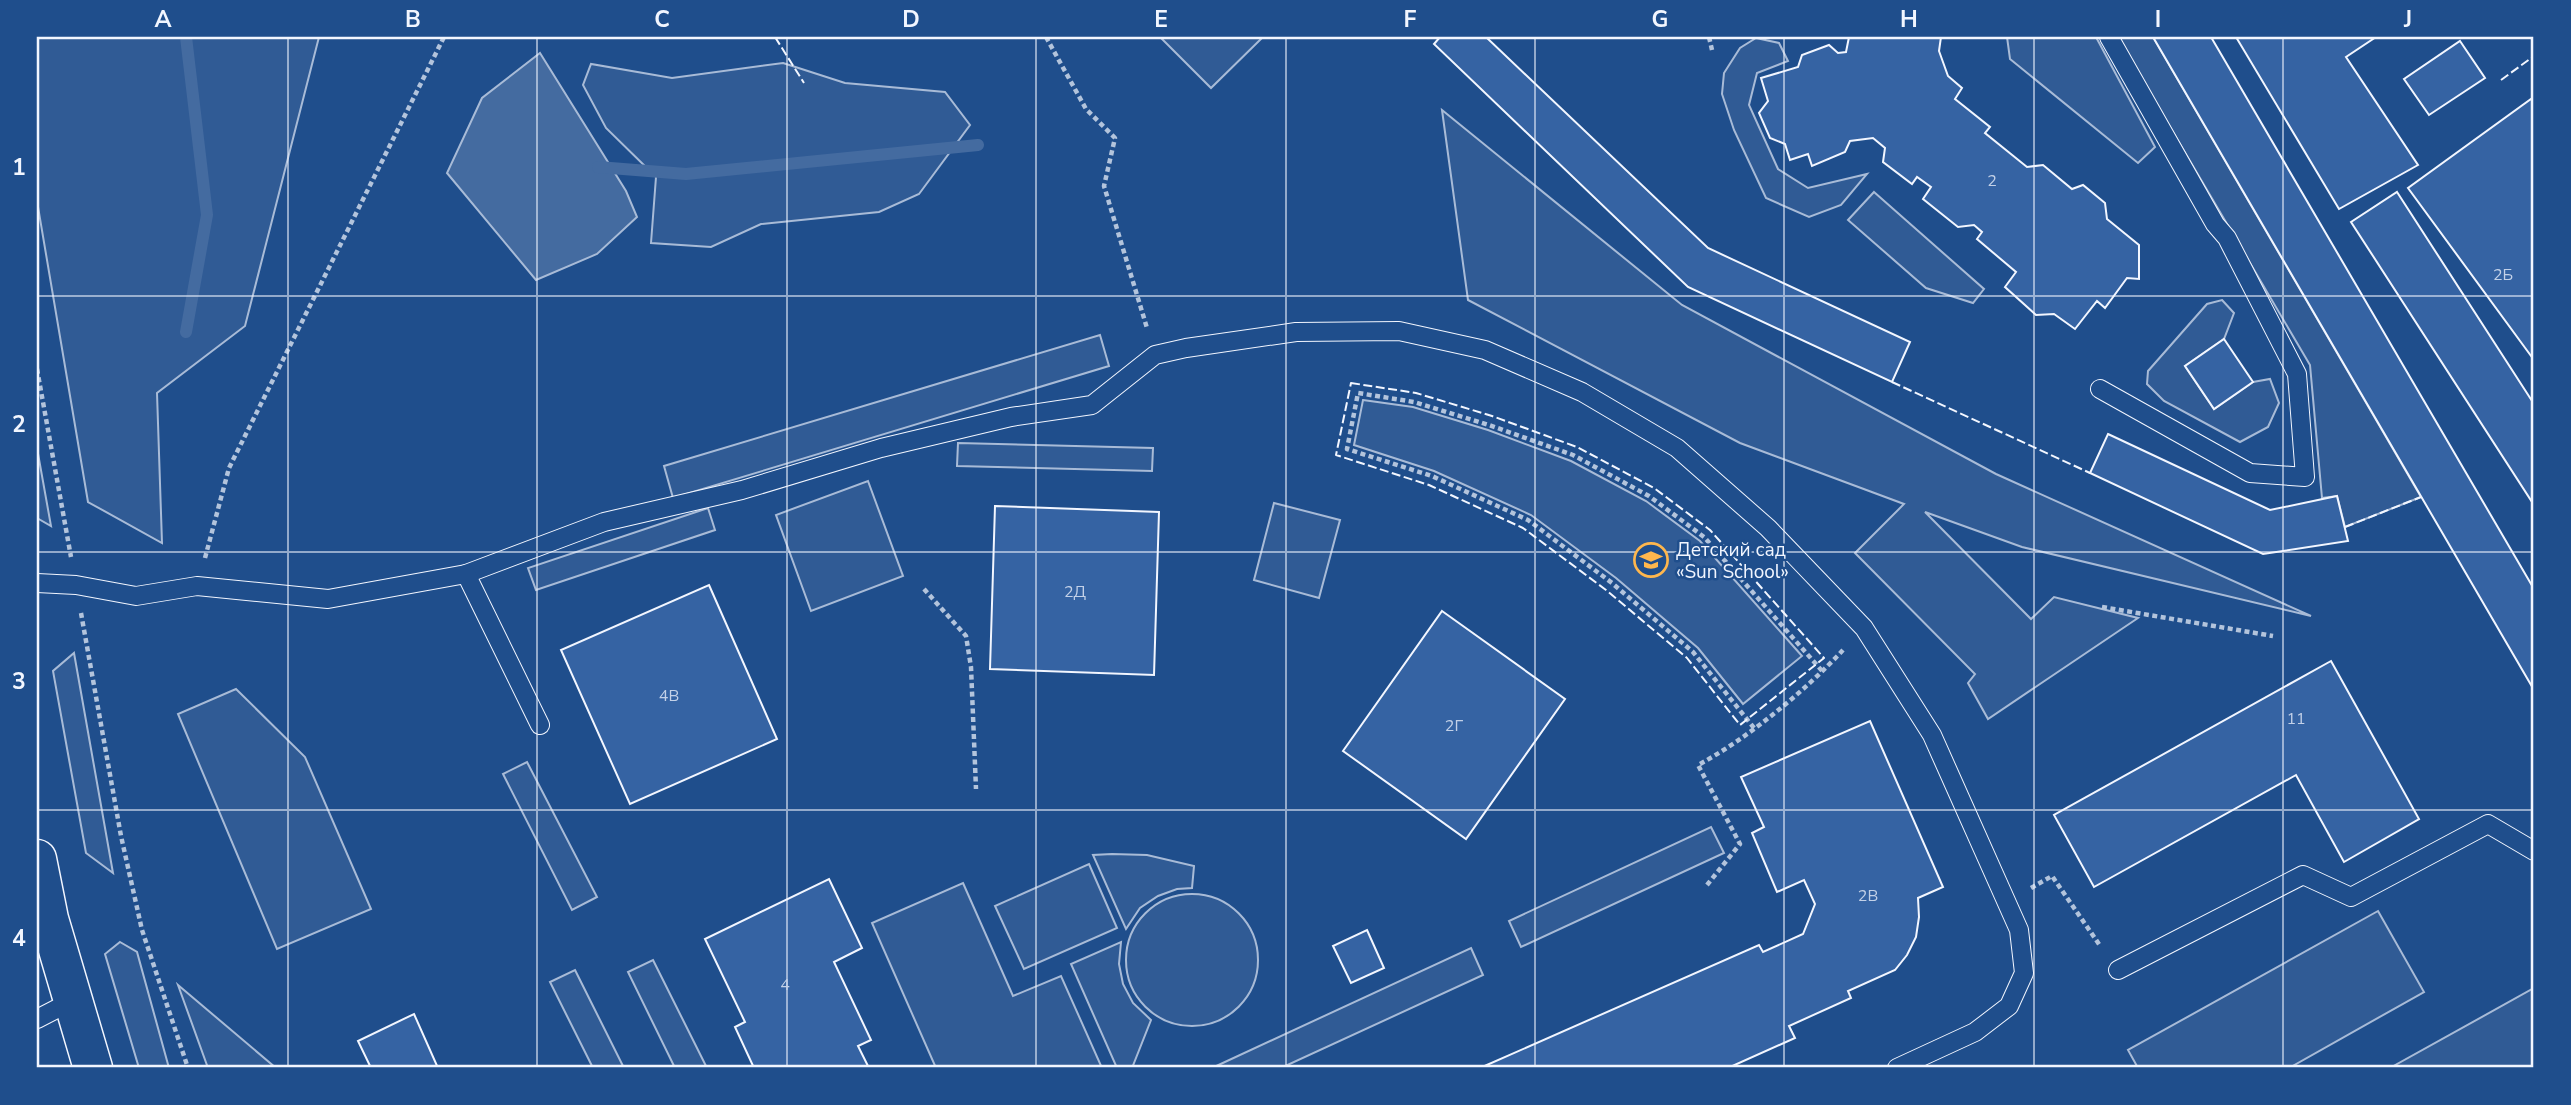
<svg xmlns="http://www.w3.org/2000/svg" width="2571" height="1105" font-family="'Nunito Sans',sans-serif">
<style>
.built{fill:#305b95;stroke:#a8bbd7;stroke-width:2}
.water{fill:#446ba0;stroke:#a8bbd7;stroke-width:2}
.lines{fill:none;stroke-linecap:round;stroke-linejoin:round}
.stream{stroke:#446ba0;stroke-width:12}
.building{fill:#3563a3;stroke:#f2f6ff;stroke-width:2}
.lane-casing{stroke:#f2f6ff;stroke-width:20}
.secondary-casing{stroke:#f2f6ff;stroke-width:41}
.path{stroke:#b3c4dc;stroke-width:4.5;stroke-dasharray:5 3.5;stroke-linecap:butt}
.lane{stroke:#1f4e8c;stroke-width:18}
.secondary{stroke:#1f4e8c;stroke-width:38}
.fence{stroke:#f2f6ff;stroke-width:2;stroke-dasharray:9 3.5;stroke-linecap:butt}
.grid{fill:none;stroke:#f2f6ff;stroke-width:2;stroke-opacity:0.55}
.labels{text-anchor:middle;stroke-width:5;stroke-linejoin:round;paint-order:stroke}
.number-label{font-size:16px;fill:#c3d1e8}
.poi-label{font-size:19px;fill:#f2f6ff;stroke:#1f4e8c;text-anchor:start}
.neatline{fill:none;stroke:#f2f6ff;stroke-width:2.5}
.grid-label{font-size:23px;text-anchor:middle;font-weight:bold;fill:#f2f6ff}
</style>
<rect width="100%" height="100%" fill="#1f4e8c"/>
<g class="built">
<polygon points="37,37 319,37 245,326 157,393 162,543 88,502 37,201"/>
<polygon points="1160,37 1263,37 1211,88"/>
<polygon points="2007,37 2096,37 2155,147 2138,163 2010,59"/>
<polygon points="2117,37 2153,37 2421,497 2345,527 2337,496 2322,498 2310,365"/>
<polygon points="1756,38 1779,43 1788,61 1757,73 1749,105 1778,169 1808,188 1867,174 1841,205 1809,217 1766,198 1734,130 1722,94 1724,73 1740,48"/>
<polygon points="783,63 845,83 945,92 970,125 919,194 879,212 761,224 711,247 651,243 656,177 606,128 583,85 591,64 672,78"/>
<polygon points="1442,110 1682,305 1996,474 2311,616 2022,547 1925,512 2031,619 2054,597 2138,618 1988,719 1968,683 1975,674 1855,553 1904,504 1740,443 1468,300"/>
<polygon points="1874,192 1984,289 1973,303 1926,288 1848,220"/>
<polygon points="2222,300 2234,313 2224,339 2185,366 2214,409 2253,382 2270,379 2279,403 2268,427 2240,442 2164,401 2147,384 2148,371 2207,304"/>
<polygon points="1100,335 1109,366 673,498 664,466"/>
<polygon points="1363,400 1413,407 1488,430 1571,461 1646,501 1700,541 1802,656 1743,704 1698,648 1616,578 1531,515 1434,471 1354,445"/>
<polygon points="958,443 1153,448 1152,471 957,466"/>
<polygon points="37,448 51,526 37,518"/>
<polygon points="868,481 903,576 811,611 776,515"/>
<polygon points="1274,503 1340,520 1319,598 1254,580"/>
<polygon points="708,508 715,530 536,590 528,568"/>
<polygon points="74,653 113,873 86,853 53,671"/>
<polygon points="236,689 305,757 371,909 277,949 178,714"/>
<polygon points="527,762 597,897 572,910 503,774"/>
<polygon points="1711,827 1724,853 1521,947 1509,921"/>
<polygon points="1112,854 1147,855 1194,866 1192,888 1177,889 1158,896 1140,908 1126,929 1093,855"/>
<polygon points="1089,864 1117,928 1024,969 995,906"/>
<polygon points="963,883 1013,996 1061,976 1102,1068 936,1068 872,923"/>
<circle cx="1192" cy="960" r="66"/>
<polygon points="2378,911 2424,992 2289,1068 2138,1068 2128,1050"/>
<polygon points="120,942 137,952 169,1068 139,1068 105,954"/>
<polygon points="1121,942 1119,964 1123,984 1133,1003 1151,1020 1132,1068 1117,1068 1071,964"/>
<polygon points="1471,948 1483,975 1281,1068 1212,1068"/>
<polygon points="653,960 707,1068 675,1068 628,972"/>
<polygon points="575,970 624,1068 593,1068 550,982"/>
<polygon points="178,985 276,1068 208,1068"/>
<polygon points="2534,988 2534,1068 2390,1068"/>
</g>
<polygon class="water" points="540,53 626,191 637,217 597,254 536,280 447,173 482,98"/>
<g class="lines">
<g class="stream">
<polyline points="186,37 207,215 186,332"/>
<polyline points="598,167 686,174 978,145"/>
</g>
</g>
<g class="building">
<polygon points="1440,37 1486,37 1708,248 1910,342 1892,382 1688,287 1434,44"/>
<polygon points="1849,37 1941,37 1939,51 1948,76 1962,88 1955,99 1990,127 1985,133 2027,167 2043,165 2072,189 2083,185 2105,203 2107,219 2139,245 2139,279 2127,278 2105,308 2097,301 2075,329 2054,314 2036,315 2005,287 2016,272 1977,239 1982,232 1974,225 1958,227 1923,199 1931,187 1917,177 1912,184 1883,162 1885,148 1873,138 1850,141 1845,152 1812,166 1808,154 1790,160 1785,144 1770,138 1759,113 1768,101 1761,78 1798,67 1802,55 1829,45 1838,53 1846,52"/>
<polygon points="2153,37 2211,37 2534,589 2534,690"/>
<polygon points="2236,37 2376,37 2346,57 2418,165 2339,209"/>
<polygon points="2460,41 2485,78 2429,115 2404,79"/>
<polygon points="2531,99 2534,104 2534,360 2408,188"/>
<polygon points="2397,192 2534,404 2534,505 2351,222"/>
<polygon points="2224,339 2253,382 2214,409 2185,366"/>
<polygon points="2108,434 2270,510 2337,496 2348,541 2263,554 2090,473"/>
<polygon points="995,506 1159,512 1154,675 990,669"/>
<polygon points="709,585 777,739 630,804 561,650"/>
<polygon points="1442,611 1565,699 1466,839 1343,751"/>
<polygon points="2331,661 2419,819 2344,862 2296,775 2094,887 2054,815"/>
<polygon points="1870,721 1943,887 1918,898 1919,917 1916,937 1907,955 1895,970 1848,991 1851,998 1789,1026 1795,1038 1728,1068 1480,1068 1759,945 1763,952 1803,934 1815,904 1804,880 1777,892 1752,833 1764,827 1741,777"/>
<polygon points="829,879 862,948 834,962 871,1040 858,1046 869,1068 754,1068 735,1027 745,1022 705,939"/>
<polygon points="1367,930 1384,968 1351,983 1333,946"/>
<polygon points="414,1014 438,1068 371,1068 358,1041"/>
</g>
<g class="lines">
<g class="lane-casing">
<g id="lane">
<polyline points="2100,389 2250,473 2305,477 2297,374 2227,238 2215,224 2109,37"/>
<polyline points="466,574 604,522 742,490 881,448 1011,417 1092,405 1155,355 1186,348 1296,332 1399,331 1485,350 1582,392 1677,448 1768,528 1864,628 1932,735 2019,930 2024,973 2009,1006 1975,1032 1897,1068"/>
<polyline points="37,583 76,585 136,596 197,586 328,599 466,574 540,725"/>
<polyline points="2118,970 2303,875 2351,897 2488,824 2534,851"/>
<polyline points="37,1019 72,1001"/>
</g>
</g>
<g class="secondary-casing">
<polyline id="secondary" points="37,859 49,919 93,1068"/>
</g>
<g class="path">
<polyline points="1046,37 1086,109 1115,138 1104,186 1147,328"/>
<polyline points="1709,37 1712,50"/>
<polyline points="37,369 71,557"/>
<polyline points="205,558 229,468 444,37"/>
<polyline points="924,589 966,636 971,667 976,789"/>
<polyline points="2102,607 2273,636"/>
<polyline points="81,613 121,836 142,930 188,1068"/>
<polyline points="1754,728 1693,652 1612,583 1528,520 1432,476 1347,449 1358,393 1414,402 1489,425 1573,455 1649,496 1704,537 1823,672"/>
<path d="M1707 885 1740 844 1698 765C1747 739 1805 691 1843 650"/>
<polyline points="2031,888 2052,876 2101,947"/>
</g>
<use href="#lane" class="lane"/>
<use href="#secondary" class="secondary"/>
<g class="fence">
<polyline points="775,37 804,83"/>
<polyline points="2501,80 2534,56"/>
<polyline points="1892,382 2090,473"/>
<polygon points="1351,383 1416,393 1492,416 1577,447 1654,488 1710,530 1824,658 1740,725 1687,658 1606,590 1523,528 1429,485 1336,455"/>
<polyline points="2345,527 2421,497"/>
</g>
</g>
<path class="grid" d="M288 37V1068M537 37V1068M787 37V1068M1036 37V1068M1286 37V1068M1535 37V1068M1784 37V1068M2034 37V1068M2283 37V1068M37 296H2534M37 552H2534M37 810H2534"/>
<defs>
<g id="school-ring" transform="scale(1.75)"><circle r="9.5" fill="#1f4e8c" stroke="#ffb74d" stroke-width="1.5"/><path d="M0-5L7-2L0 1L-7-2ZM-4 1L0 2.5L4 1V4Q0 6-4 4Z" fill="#ffb74d"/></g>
</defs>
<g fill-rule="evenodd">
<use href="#school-ring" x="1651" y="560"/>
</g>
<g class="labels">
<g class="number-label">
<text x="1992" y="186">2</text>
<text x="2503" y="280">2Б</text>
<text x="1075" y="597">2Д</text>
<text x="669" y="701">4В</text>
<text x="2296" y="724">11</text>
<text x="1454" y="731">2Г</text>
<text x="1868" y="901">2В</text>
<text x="785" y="990">4</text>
</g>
<g class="poi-label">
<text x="1676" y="556">Детский сад<tspan x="1676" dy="22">«Sun School»</tspan></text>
</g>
</g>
<rect width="2571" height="1105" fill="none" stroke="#1f4e8c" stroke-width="77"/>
<rect x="38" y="38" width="2494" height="1028" class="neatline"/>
<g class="grid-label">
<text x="163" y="27">A</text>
<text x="413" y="27">B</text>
<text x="662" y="27">C</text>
<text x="911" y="27">D</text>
<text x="1161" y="27">E</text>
<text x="1410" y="27">F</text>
<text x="1660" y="27">G</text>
<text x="1909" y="27">H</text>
<text x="2158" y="27">I</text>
<text x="2408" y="27">J</text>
<text x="19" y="175">1</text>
<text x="19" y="432">2</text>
<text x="19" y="689">3</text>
<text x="19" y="946">4</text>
</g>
</svg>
